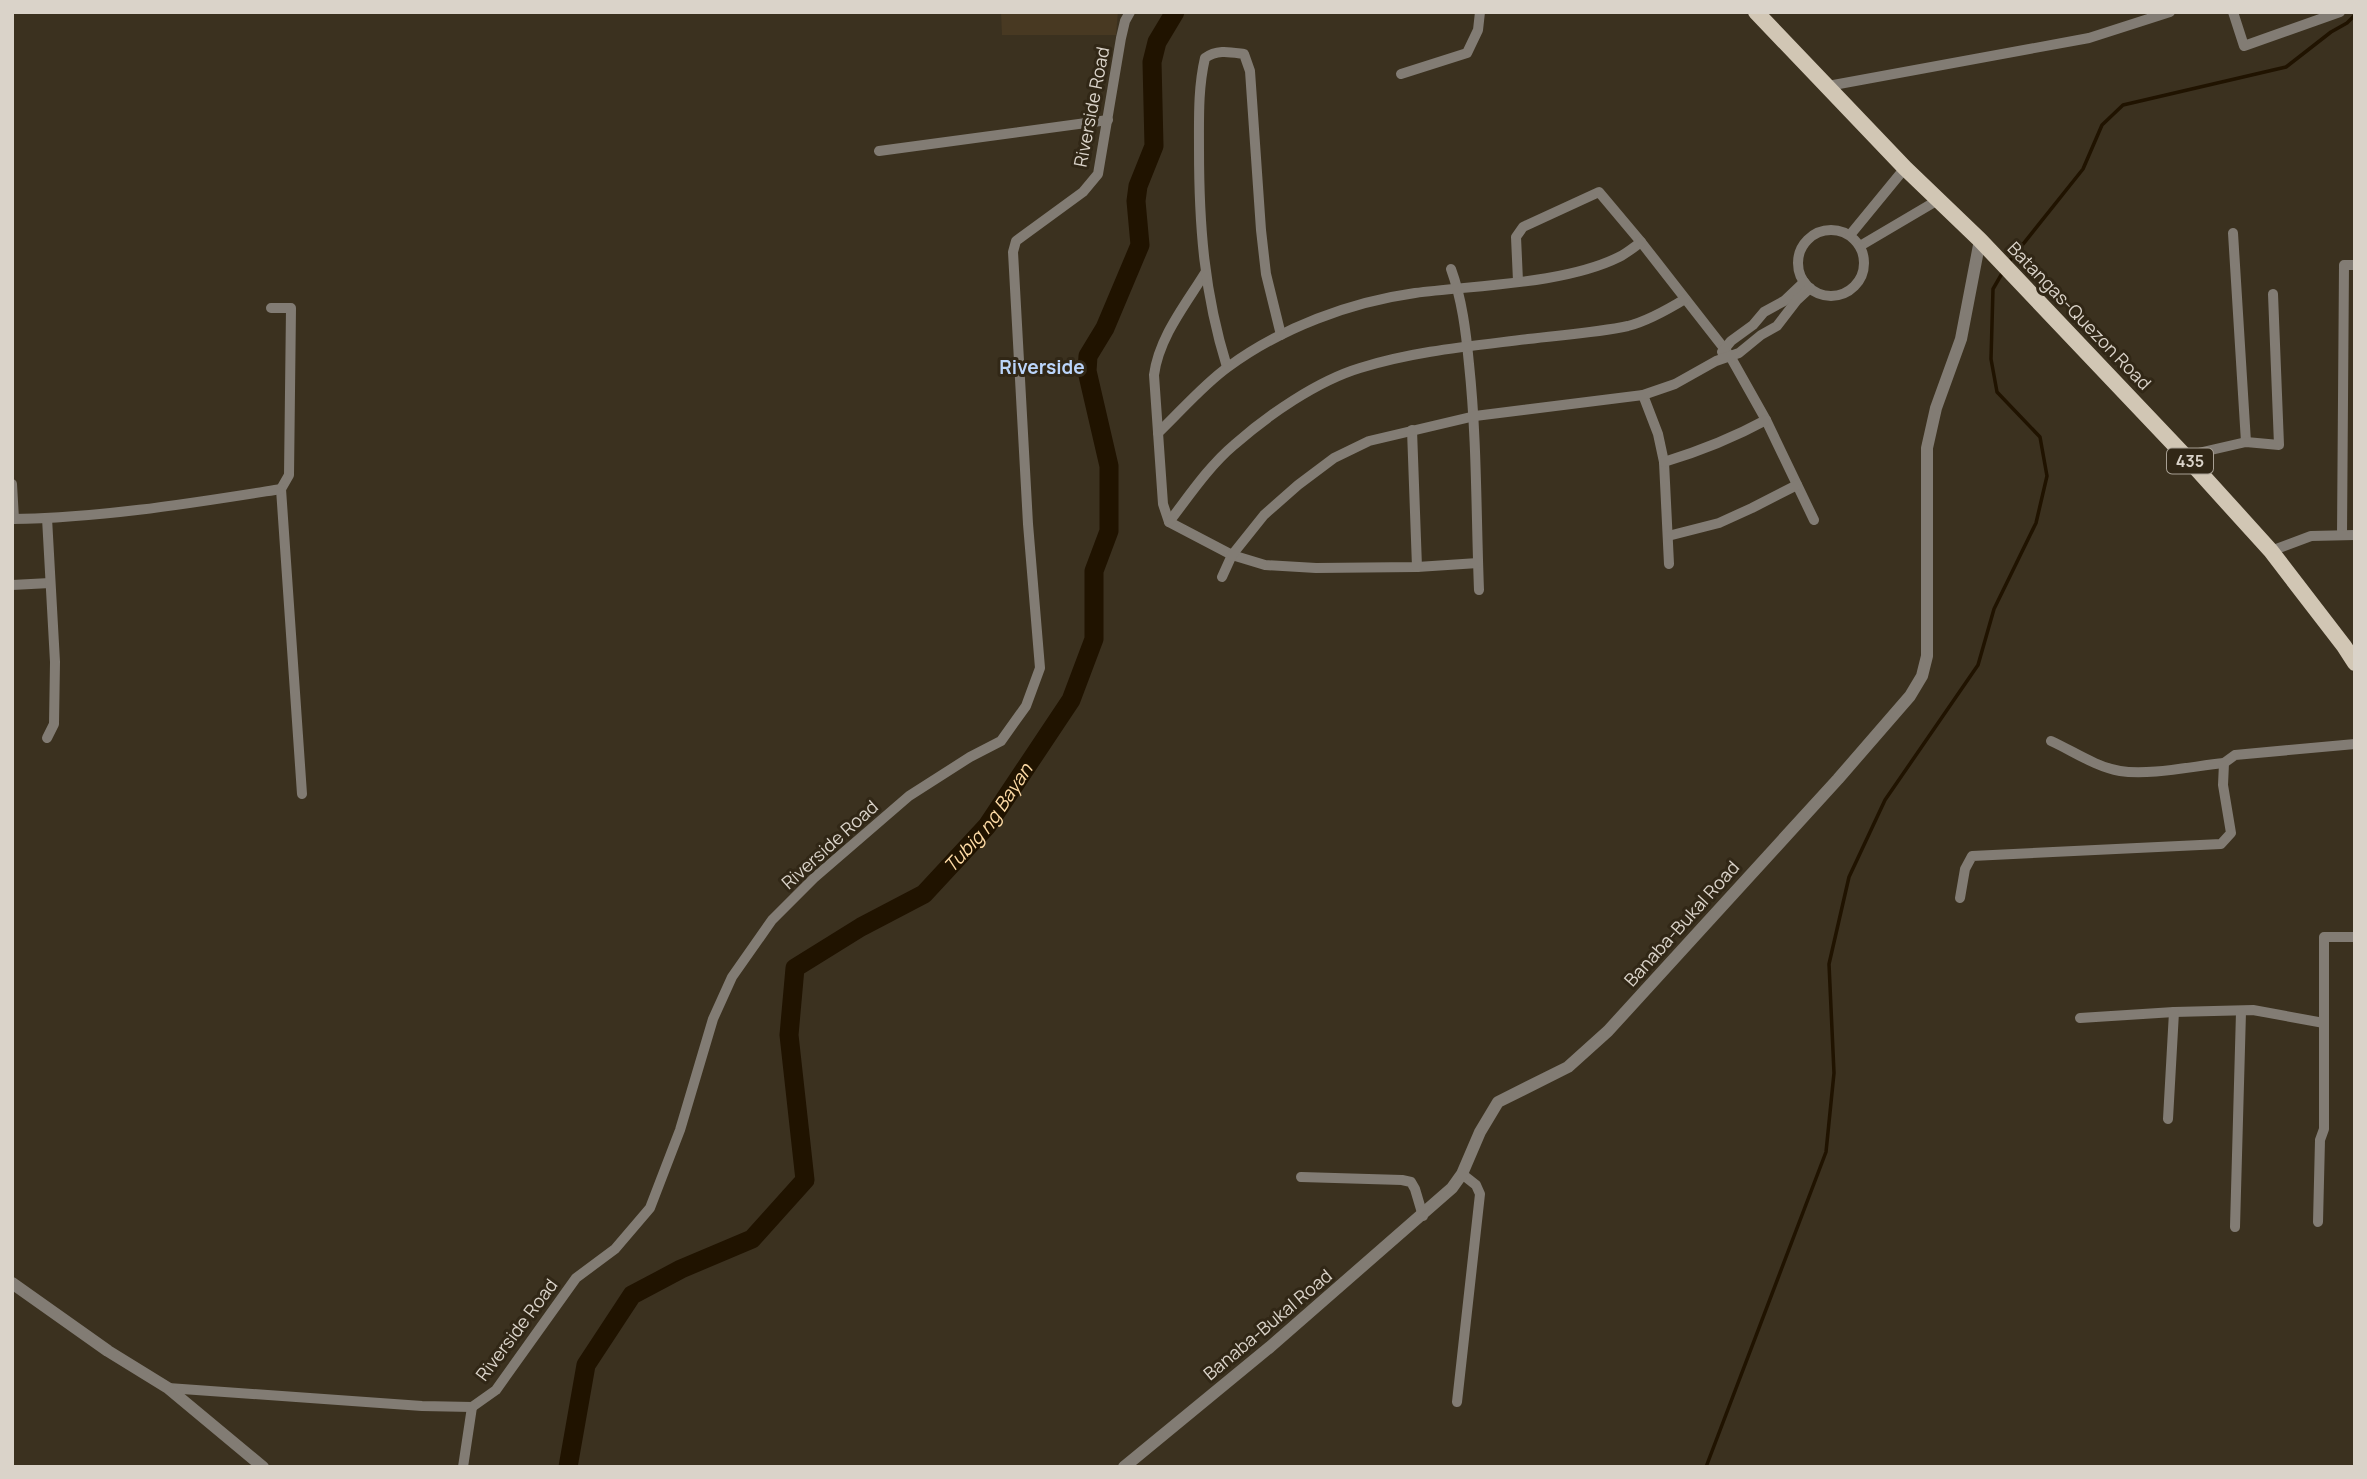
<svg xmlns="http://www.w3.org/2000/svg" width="2367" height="1479" font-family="Manrope,sans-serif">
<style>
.built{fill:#483922}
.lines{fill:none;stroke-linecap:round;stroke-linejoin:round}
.stream{stroke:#201300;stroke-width:3.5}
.river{stroke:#201300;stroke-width:19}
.minor{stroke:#827c74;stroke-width:10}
.tertiary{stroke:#827c74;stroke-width:12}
.primary{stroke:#d1c6b4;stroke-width:16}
.labels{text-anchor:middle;stroke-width:6;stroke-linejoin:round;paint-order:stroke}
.shield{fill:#312716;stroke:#a79f93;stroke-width:2}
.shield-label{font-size:16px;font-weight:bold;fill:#dad3c9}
.street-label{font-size:18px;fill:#dad3c9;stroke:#312716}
.neighbourhood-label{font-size:19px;font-weight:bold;fill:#bbd5fb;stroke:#312716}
.water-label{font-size:19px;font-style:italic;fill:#fedba5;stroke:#312716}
</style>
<rect width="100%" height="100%" fill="#3b311f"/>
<polygon class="built" points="1001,12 1118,12 1116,35 1002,35"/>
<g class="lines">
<g class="stream">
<polyline points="2008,263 2083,169 2102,125 2123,105 2286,67 2331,32 2347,23 2355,15"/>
<polyline points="1706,1467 1826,1152 1834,1073 1829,964 1849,877 1885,800 1978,665 1994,609 2036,523 2047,476 2040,437 1997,392 1991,359 1993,289 2004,270"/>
</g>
<path class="river" id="s1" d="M568 1467 586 1365 632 1295 681 1269 752 1239 805 1180 789 1035 795 968 861 927 924 894 987 826 1071 700 1094 639V571L1109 531V466L1087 371 1088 356 1105 328 1140 245 1136 201 1138 186 1154 146 1152 62 1157 42 1175 12"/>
<g class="minor">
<polyline points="2233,12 2244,46 2340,12"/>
<polyline points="1401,74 1467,53 1478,30 1480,12"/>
<polyline points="1828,86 2089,38 2170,12"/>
<polyline points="879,151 1108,120"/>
<circle cx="1831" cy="263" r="33"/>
<polyline points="2233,233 2246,442"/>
<polyline points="1850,235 1905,168"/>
<polyline points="1860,246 1938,200"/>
<path d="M1451 269C1462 299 1466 332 1469 364 1477 439 1476 514 1479 590"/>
<path d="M1205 273C1186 304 1159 337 1154 375L1163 504 1169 522 1232 555 1265 565 1316 568 1417 567 1478 563"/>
<polyline points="1518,281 1516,237 1523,227 1599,192 1641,242 1730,356 1766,420 1814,520"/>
<polyline points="271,308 291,308 289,475 281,489 302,794"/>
<polyline points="1722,352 1731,341 1753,325 1764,312 1784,301 1804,282"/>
<path d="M1227 367C1204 293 1199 226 1199 149 1199 118 1198 88 1205 58 1217 49 1230 52 1244 54L1250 71 1261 230 1266 274 1281 335"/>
<polyline points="1643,395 1658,434 1664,462 1669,564"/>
<polyline points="1412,430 1417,567"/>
<path d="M1158 433C1181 411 1203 385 1228 367 1281 328 1350 302 1415 293 1476 285 1565 284 1619 257 1627 253 1634 247 1641 242"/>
<polyline points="2185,456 2246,442 2279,445 2273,294"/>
<path d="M1664 462C1700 451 1733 438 1766 420"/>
<polyline points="12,484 14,519"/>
<path d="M12 519C102 518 192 503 281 489"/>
<path d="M1169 522C1189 496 1209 466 1234 445 1268 415 1317 381 1360 368 1414 351 1472 346 1528 339 1560 335 1595 333 1628 326 1648 321 1667 310 1685 299"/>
<polyline points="2342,535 2344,265 2355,265"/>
<polyline points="1668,536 1719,523 1752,508 1797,485"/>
<polyline points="2271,551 2311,536 2355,535"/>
<polyline points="1222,577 1232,555 1264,515 1298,485 1334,458 1369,441 1475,416 1643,395 1675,384 1716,361 1739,353 1761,335 1777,326 1797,300 1810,288"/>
<polyline points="12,585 50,583"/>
<polyline points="47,738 54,724 55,662 47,518"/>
<path d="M2051 741C2073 751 2096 767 2120 771 2148 776 2194 766 2224 763"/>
<polyline points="1960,898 1965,869 1972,856 2221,844 2231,833 2223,785 2224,763 2235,755 2355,744"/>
<polyline points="2080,1018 2174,1012 2253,1010 2324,1023"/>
<polyline points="2168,1119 2174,1012"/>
<polyline points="1301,1177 1402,1180 1411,1182 1415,1189 1423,1216"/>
<polyline points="2318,1222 2320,1140 2324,1129 2324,937 2355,937"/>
<polyline points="2235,1227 2241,1012"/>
<polyline points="168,1388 422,1406 472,1407 496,1390 576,1278 615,1249 650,1208 680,1130 713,1019 732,977 772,920 814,878 909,796 970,757 1001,741 1026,706 1040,668 1028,524 1013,252 1016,241 1083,192 1098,174 1121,38 1125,21 1130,12"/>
<polyline points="1457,1402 1480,1194 1476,1185 1462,1174"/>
<polyline points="463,1467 472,1407"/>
</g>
<g class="tertiary">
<polyline points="12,1283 108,1351 168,1388 263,1467"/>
<polyline points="1124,1467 1270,1347 1452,1188 1462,1174 1480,1132 1498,1102 1568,1067 1608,1031 1838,779 1910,696 1922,676 1927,656 1927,448 1936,408 1961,339 1980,240"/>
</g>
<polyline class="primary" points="1756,12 1905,168 1980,240 2185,456 2271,551 2344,646 2355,663"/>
</g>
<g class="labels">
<rect class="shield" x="2167" y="448.5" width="46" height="25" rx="5"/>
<g class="shield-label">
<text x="2190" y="467">435</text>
</g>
<g class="street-label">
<text transform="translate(1092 107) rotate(-79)" y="6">Riverside Road</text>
<text transform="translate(2079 316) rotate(46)" y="6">Batangas-Quezon Road</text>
<text transform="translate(830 845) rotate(-42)" y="6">Riverside Road</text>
<text transform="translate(1682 924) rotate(-48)" y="6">Banaba-Bukal Road</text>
<text transform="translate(1268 1325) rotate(-40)" y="6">Banaba-Bukal Road</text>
<text transform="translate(517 1330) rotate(-53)" y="6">Riverside Road</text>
</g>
<g class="neighbourhood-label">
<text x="1042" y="374">Riverside</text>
</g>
<g class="water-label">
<text dy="7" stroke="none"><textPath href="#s1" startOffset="861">Tubig ng Bayan</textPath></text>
</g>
</g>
<rect width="2367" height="1479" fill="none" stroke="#dad3c9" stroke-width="28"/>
</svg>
